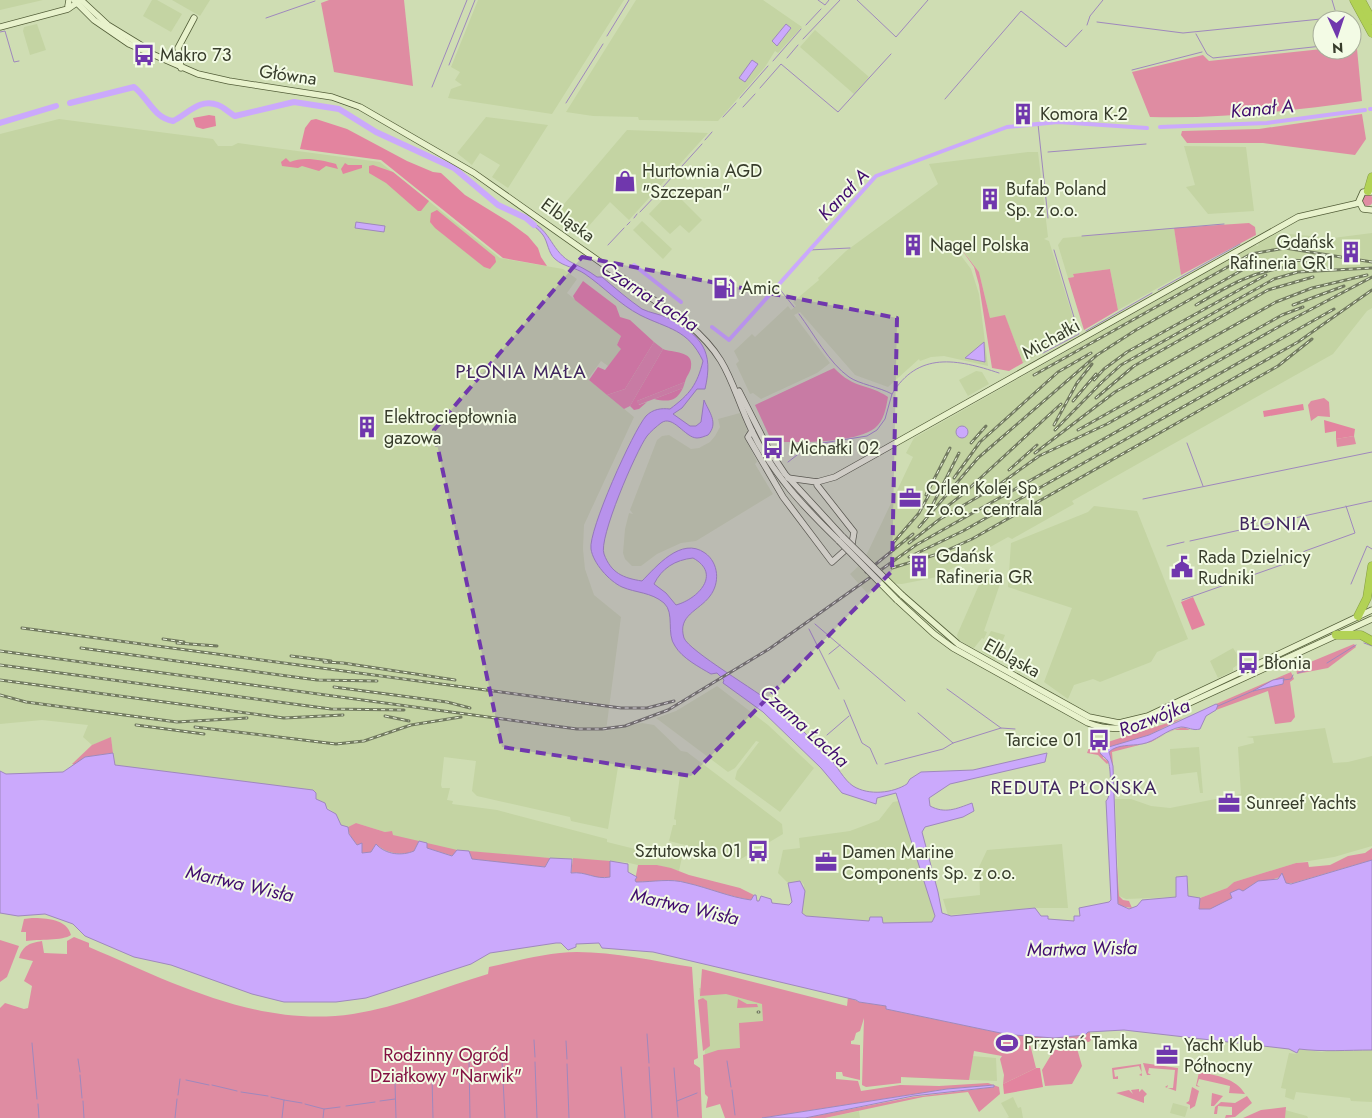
<svg xmlns="http://www.w3.org/2000/svg" width="1372" height="1118" font-family="Jost,sans-serif">
<style>
.built{fill:#c4d4a3}
.green{fill:#df8ca2}
.forest{fill:#e3849f}
.water{fill:#cba9fc;stroke:#9f88bd;fill-rule:evenodd}
.lines{fill:none;stroke-linecap:round;stroke-linejoin:round}
.stream{stroke:#9f88bd;stroke-width:1}
.canal{stroke:#cba9fc;stroke-width:4}
.river{stroke:#cba9fc;stroke-width:6}
.secondary-casing{stroke:#535e39;stroke-width:7}
.highway-casing{stroke:#879e46;stroke-width:9}
.secondary{stroke:#e8f2cc;stroke-width:5.5}
.highway{stroke:#b2d255;stroke-width:8}
.rail-casing{stroke:#727a60;stroke-width:3}
.rail{stroke:#f3fbe5;stroke-width:1;stroke-dasharray:4;stroke-linecap:butt}
.secondary-bridge-casing{stroke:#535e39;stroke-width:7;stroke-linecap:butt}
.secondary-bridge{stroke:#e8f2cc;stroke-width:5.5}
.marked{fill:#7037ad;fill-opacity:0.2;stroke:#7037ad;stroke-width:4;stroke-dasharray:10 6;stroke-linejoin:round}
.labels{text-anchor:middle;stroke-width:4;stroke-linejoin:round;paint-order:stroke}
.poi-label{font-size:18px;fill:#373c2b;stroke:#f3fbe5;text-anchor:start}
.street-label{font-size:18px;fill:#373c2b;stroke:#f3fbe5}
.park-label{font-size:18px;fill:#831142;stroke:#f3fbe5}
.water-label{font-size:19px;font-style:italic;fill:#410d6e;stroke:#f3fbe5}
.neighbourhood-label{font-size:19px;letter-spacing:1px;fill:#40255f;stroke:#f3fbe5}
</style>
<rect width="100%" height="100%" fill="#cfddb3"/>
<g class="built">
<polygon points="0,0 43,0 0,10"/>
<polygon points="152,0 157,0 182,14 171,32 143,16"/>
<polygon points="172,0 210,0 200,16"/>
<polygon points="478,0 624,0 552,114 448,98 451,89 462,85 455,80 460,72 451,67"/>
<polygon points="636,0 763,0 802,27 778,53 775,51 765,67 718,121 639,120 638,117 593,116 566,112"/>
<polygon points="37,24 46,50 30,55 23,31 24,27"/>
<polygon points="815,30 869,77 854,94 800,47"/>
<polygon points="486,117 548,125 508,188 492,177 500,165 480,153 472,165 457,153"/>
<polygon points="59,119 213,139 218,146 232,146 238,143 380,162 500,258 563,269 577,279 567,293 621,336 617,345 622,349 608,366 601,361 588,379 634,417 584,525 583,549 585,569 594,595 621,617 606,731 642,723 654,725 681,751 687,752 782,824 783,834 741,859 669,841 673,825 676,825 676,820 674,819 680,776 618,767 608,829 571,821 570,817 477,796 472,791 476,761 444,757 441,785 442,788 450,788 447,800 453,801 452,804 497,810 607,839 607,842 635,849 682,857 679,871 657,865 638,865 625,862 531,857 453,850 410,840 392,835 392,831 385,832 356,823 348,827 341,825 332,811 316,799 316,793 311,792 115,765 111,738 92,745 83,737 88,725 42,720 0,724 0,134"/>
<polygon points="627,130 708,133 629,220 610,202 579,237 553,217"/>
<polygon points="1184,146 1246,147 1254,211 1208,214 1186,187 1195,185"/>
<polygon points="1028,152 1038,152 1048,237 1044,239 1049,241 1078,333 1023,363 1005,316 990,318 979,272 960,246 956,249 971,269 979,294 988,366 944,356 931,357 920,361 919,359 888,387 855,375 800,312 794,315 830,363 817,373 761,399 753,393 750,394 736,364 739,361 734,351 752,334 755,337 788,306 791,310 796,306 793,302 819,280 818,278 846,251 938,184 929,164"/>
<polygon points="672,190 702,220 689,233 680,225 670,234 649,214"/>
<polygon points="642,221 672,249 663,259 633,230"/>
<polygon points="1174,228 1181,275 1118,310 1110,269 1073,274 1074,277 1068,278 1058,245 1063,238"/>
<polygon points="1279,233 1333,238 1372,233 1372,308 1367,311 1333,354 1072,501 1074,504 1012,539 1008,537 937,577 902,584 884,583 867,593 850,574 863,562 913,457 906,453 914,438 1254,245 1258,246 1259,242"/>
<polygon points="976,371 982,372 989,384 968,396 959,380"/>
<polygon points="740,413 748,432 744,434 757,462 755,464 773,494 696,541 681,543 657,554 641,566 632,566 625,559 623,553 625,529 629,513 633,514 630,510 657,440 662,436 669,435 691,449 699,448 710,442 715,436 720,427 718,419"/>
<polygon points="1094,506 1137,511 1188,639 1157,652 1151,662 1100,682 1093,679 1074,685 1068,699 1044,682 1072,608 1008,587 1011,543 1088,512"/>
<polygon points="986,569 1001,581 984,631 987,632 984,639 982,638 974,648 970,647 958,639 957,635"/>
<polygon points="991,631 1005,635 995,660 982,652 981,649"/>
<polygon points="1233,648 1242,662 1233,668 1233,671 1218,678 1210,661"/>
<polygon points="717,686 768,725 814,768 780,812 735,779 737,771 759,742 756,741 735,768 728,772 656,718 676,711"/>
<polygon points="1325,728 1333,763 1348,762 1372,756 1372,846 1334,857 1296,863 1234,882 1227,888 1200,898 1188,896 1187,876 1176,897 1126,899 1119,896 1115,799 1131,799 1151,806 1170,808 1241,794 1238,747 1254,743 1253,738 1246,737"/>
<polygon points="1199,747 1203,793 1200,793 1197,772 1171,775 1170,749"/>
<polygon points="899,801 935,916 932,922 882,923 882,917 870,921 806,916 802,913 804,885 801,881 788,883 778,873 783,850 800,848 799,838 850,831 879,820 893,802"/>
<polygon points="1062,844 1068,908 1035,908 948,915 943,899 980,895 979,867 987,850"/>
<polygon points="699,988 767,997 772,1053 705,1054"/>
<polygon points="1298,1049 1322,1052 1337,1049 1372,1050 1372,1102 1351,1101 1350,1098 1296,1092 1294,1100 1285,1097 1286,1089 1281,1088 1289,1053 1297,1054"/>
<polygon points="960,1055 996,1058 997,1081 901,1077"/>
<polygon points="1013,1097 1018,1108 1021,1107 1023,1118 1007,1118 1009,1117 1001,1103"/>
<polygon points="1173,1103 1188,1107 1185,1117 1170,1113"/>
<polygon points="1285,1110 1307,1116 1308,1118 1285,1118"/>
<polygon points="859,1111 860,1118 825,1118"/>
</g>
<g class="green">
<polygon points="329,0 404,0 413,86 334,72 321,3"/>
<path d="M1322 49H1357L1362 101C1291 111 1221 119 1150 117L1132 72 1203 55 1209 61Z"/>
<polygon points="1362,114 1366,139 1355,155 1263,143 1187,143 1181,135 1182,131 1259,129"/>
<circle cx="1367" cy="200" r="6"/>
<polygon points="1249,223 1255,227 1256,235 1181,275 1174,228"/>
<polygon points="959,246 979,272 990,318 1005,315 1023,363 1009,371 992,368 979,285 974,267"/>
<polygon points="1110,269 1118,310 1084,330 1068,278 1074,277 1073,274"/>
<polygon points="654,342 663,349 630,406 624,409 607,395 625,389"/>
<path d="M834 368C855 390 868 383 888 397 886 408 884 421 875 428 854 444 798 442 772 442L755 405Z"/>
<polygon points="685,382 683,388 638,405 637,401"/>
<polygon points="1324,398 1329,402 1330,417 1318,416 1311,421 1308,405 1311,401"/>
<polygon points="1354,436 1356,444 1337,447 1336,439"/>
<polygon points="1354,644 1356,647 1328,668 1297,674 1296,668"/>
<polygon points="1291,672 1294,679 1290,682 1295,717 1291,722 1275,724 1268,691 1216,710 1218,705 1216,704"/>
<polygon points="1183,718 1149,735 1102,749 1103,758 1109,762 1107,764 1098,755 1087,753 1089,748"/>
<path d="M1184 727 1190 730H1173L1151 742 1112 752 1113 766 1108 752C1117 743 1132 747 1143 744 1157 740 1169 730 1184 727Z"/>
<polygon points="111,737 113,753 85,757 75,765 72,764 92,745"/>
<path d="M356 823 385 832 392 831 393 835 419 841 414 851C402 856 387 854 376 844L371 852 362 853V849C354 842 349 837 348 827Z"/>
<polygon points="427,843 453,849 457,850 453,856 427,848"/>
<path d="M1372 848V860L1293 883H1286L1280 877 1268 881H1258L1243 891 1230 893 1232 898C1222 904 1211 912 1199 909L1200 898 1227 888 1234 882 1296 863 1308 862 1309 867 1330 865 1348 856 1365 853Z"/>
<polygon points="469,851 550,858 545,867 471,859"/>
<path d="M573 858 610 861V877C595 880 586 871 571 873Z"/>
<path d="M638 865H657L671 868 689 875 740 888 754 895 752 900C729 897 709 888 687 883 670 878 653 882 636 882L635 880Z"/>
<polygon points="1117,866 1119,896 1123,900 1129,901 1132,908 1120,906 1117,901"/>
<path d="M32 918C46 918 67 919 71 935 63 941 38 939 26 941V932H21L24 919Z"/>
<path d="M74 937 89 943V947C173 983 259 1028 353 1014 399 1007 443 987 488 974L489 967C517 961 548 952 577 952 615 952 654 961 692 967L698 1058 694 1060V1064L700 1068 702 1118H0V1008L5 1003 24 1009 28 1008 32 986 24 981 33 961 19 958C23 945 30 943 42 941L44 953 67 954V941Z"/>
<polygon points="0,940 19,946 7,977 0,982"/>
<polygon points="702,969 847,1006 848,997 859,1002 886,1006 886,1009 1010,1035 1010,1040 1014,1035 1054,1038 1053,1041 1030,1044 1036,1068 1003,1084 1004,1075 1000,1059 1002,1056 974,1051 969,1080 901,1077 901,1083 866,1087 862,1085 864,1018 860,1031 856,1033 854,1040 851,1041 851,1044 860,1045 860,1080 843,1076 842,1072 836,1072 836,1079 858,1081 861,1091 900,1085 939,1086 988,1083 999,1087 1000,1094 979,1112 968,1092 923,1097 825,1118 805,1118 913,1097 994,1087 994,1085 947,1089 762,1118 725,1118 720,1104 706,1108 708,1097 705,1094 703,1055 718,1050 740,1048 739,1023 763,1021 762,1004 726,994 700,996"/>
<polygon points="703,998 707,1001 710,1046 703,1051 698,1000"/>
<polygon points="738,999 747,1004 757,1004 758,1007 737,1008"/>
<polygon points="1088,1032 1090,1032 1091,1040 1089,1042 1061,1040 1058,1037 1085,1035"/>
<polygon points="1064,1043 1076,1045 1082,1066 1072,1084 1045,1086 1042,1070 1054,1050 1062,1050"/>
<polygon points="1143,1063 1178,1068 1176,1091 1165,1087 1168,1085 1167,1088 1173,1088 1175,1070 1149,1068 1148,1073 1151,1075 1147,1075"/>
<polygon points="1141,1064 1142,1076 1139,1075 1142,1073 1139,1066 1114,1070 1115,1077 1118,1076 1118,1079 1113,1079 1112,1068"/>
<path d="M1199 1072C1215 1075 1236 1078 1245 1094L1229 1093 1230 1086 1199 1079 1197 1085 1200 1087 1196 1086Z"/>
<polygon points="1192,1087 1199,1091 1195,1106 1190,1109 1190,1105 1186,1103 1189,1101"/>
<polygon points="1139,1089 1139,1092 1142,1089 1147,1094 1144,1097 1144,1103 1116,1093 1129,1090 1133,1094 1131,1090"/>
<polygon points="1212,1093 1223,1096 1214,1106 1211,1106"/>
<polygon points="1247,1096 1252,1103 1235,1117 1225,1118 1226,1115 1232,1115 1232,1107 1218,1106 1217,1114 1214,1114 1215,1107 1221,1102 1235,1103"/>
<polygon points="1286,1107 1285,1118 1243,1118 1261,1110"/>
</g>
<g class="forest">
<polygon points="209,115 215,116 216,126 203,129 196,127 193,118"/>
<polygon points="316,119 347,129 407,161 433,172 441,173 465,195 509,222 528,236 538,248 541,257 547,266 503,258 381,160 300,149 305,128 311,120"/>
<path d="M286 158 290 162C303 156 322 160 336 164L338 169 326 166 319 171 302 166 298 168 282 166 281 162Z"/>
<polygon points="345,163 348,165 362,165 362,168 343,174 341,169"/>
<polygon points="373,165 393,172 429,201 421,211 418,211 386,183 369,173 369,166"/>
<polygon points="437,210 495,257 496,262 490,269 484,267 435,228 430,222 431,213"/>
<polygon points="583,281 616,306 620,317 630,320 654,342 625,389 607,395 589,380 598,367 605,370 621,349 617,345 621,336 575,300 573,296"/>
<path d="M663 349C672 353 694 350 691 367 691 371 686 377 685 382L637 401 639 405 647 402 639 409 634 410 630 406Z"/>
<path d="M683 388C676 402 668 402 654 399Z"/>
<polygon points="1303,404 1304,410 1264,417 1263,411"/>
<polygon points="1324,420 1355,429 1354,436 1336,439 1336,431 1325,433"/>
<polygon points="1193,597 1205,625 1192,630 1181,602"/>
<polygon points="1036,1068 1040,1068 1043,1087 1004,1094 1003,1084"/>
</g>
<g class="water">
<polygon points="786,24 791,28 777,46 772,41"/>
<polygon points="752,60 758,64 745,82 739,78"/>
<path d="M526 220C550 227 550 249 569 261 578 266 588 270 597 277H602C615 288 629 300 642 309 650 313 660 314 668 318 702 336 714 351 705 389H697L682 408 673 414 690 426H696L701 422 704 400C709 412 719 423 708 435 705 436 701 438 697 438 685 438 673 414 661 423 657 426 650 432 647 436 636 451 598 539 604 554 611 573 623 578 642 581 656 567 681 536 705 553 719 563 720 583 710 596 699 611 677 615 684 638 689 651 759 692 774 705 793 720 812 740 829 757 837 766 844 780 853 786 869 796 893 793 907 784L910 779 921 772 973 770 1047 753 1045 762 950 784 929 798 930 806C945 814 956 809 972 803L974 811 963 817 925 827 922 832 938 892 942 913 951 916 1035 908 1041 916H1048V919L1074 921V916H1080L1079 908 1109 902 1111 900 1106 801C1112 796 1111 767 1108 761 1106 758 1102 756 1100 753L1102 749 1149 735 1216 704 1218 705 1216 710 1206 716 1200 729C1193 731 1188 727 1181 727 1167 729 1155 742 1142 744 1131 746 1117 744 1109 752L1113 766 1118 904 1129 909 1137 906 1142 900 1176 897V877L1187 876 1188 896 1200 898 1199 909H1210L1232 898 1230 893 1239 889 1243 891 1258 881 1278 879 1282 873 1286 883 1291 884 1372 860V1050C1347 1050 1323 1052 1299 1049L1297 1053 1289 1049 1124 1030 1088 1032 1085 1035 1054 1038 1014 1035 1013 1040H1010V1035L886 1009V1006L859 1002 856 1000 653 952 602 948 599 943 576 944V947L568 950 561 943H556L490 953 471 964 366 998 336 1002H284L252 994 171 965 134 957 85 936 73 924 45 914 18 916 0 913V771L6 774 63 772 85 757 113 753 115 765 313 790 316 793V799L325 803 327 809 336 814 341 825 348 827 349 834 357 845 362 843V853L371 852 376 844C386 855 402 856 414 851L419 841 427 843V848L452 856 457 850 469 851 472 859 545 867 550 858 572 859 571 873C586 871 595 880 610 877V861L628 864V872L637 877 635 880 636 882C654 882 670 878 687 883 709 888 729 897 751 900L754 895H756L757 901H759L761 896 771 899 772 903 789 905 792 902 788 883 800 881 805 891 802 913 806 916 869 921 870 917H882L883 923 932 922 935 916 896 793 877 798 876 804 842 793 821 768 763 712 723 683 724 680 717 673 711 674C699 667 682 658 675 646 666 634 675 613 664 603 651 592 636 593 622 587 609 581 593 563 591 549 588 531 633 431 646 416 653 409 661 408 670 409 690 394 697 385 703 361 688 329 668 329 640 315 619 304 604 287 585 274 575 267 564 267 555 259 548 253 548 242 543 235 539 229 531 224 526 220ZM693 558C722 574 698 599 676 605L666 593 654 584C662 568 675 560 693 558Z"/>
<polygon points="356,222 385,226 384,232 355,228"/>
<polygon points="984,342 985,362 965,358"/>
<circle cx="962" cy="432" r="6"/>
<polygon points="1284,678 1283,684 1253,691 1273,680"/>
<polygon points="994,1085 994,1087 913,1096 805,1118 762,1118 947,1089"/>
</g>
<g class="lines">
<g class="stream">
<polyline points="818,0 825,5 829,0"/>
<polyline points="857,0 896,37 928,0"/>
<polyline points="1332,0 1335,10"/>
<polyline points="266,18 315,1"/>
<polyline points="1332,20 1333,16"/>
<polyline points="1097,22 1183,33 1321,19"/>
<polyline points="806,25 821,9"/>
<polyline points="1087,25 1090,16 1103,0"/>
<polyline points="0,32 5,31 14,62 19,61"/>
<polyline points="1196,34 1207,54 1213,58 1322,46"/>
<polyline points="607,36 629,0"/>
<polyline points="803,39 840,0"/>
<polyline points="787,58 798,45"/>
<polyline points="773,61 801,29"/>
<polyline points="449,65 475,0"/>
<polyline points="1132,70 1202,52"/>
<polyline points="432,87 467,0"/>
<polyline points="760,88 781,64 838,112 891,54"/>
<polyline points="740,98 768,66"/>
<polyline points="945,99 1021,11 1066,47 1082,30"/>
<polyline points="566,103 603,44"/>
<polyline points="743,107 755,94"/>
<polyline points="723,117 736,103"/>
<polyline points="1038,124 1048,218"/>
<polyline points="705,140 712,132"/>
<polyline points="1048,152 1146,144"/>
<polyline points="663,187 702,144"/>
<polyline points="640,212 658,193"/>
<polyline points="634,218 637,214"/>
<polyline points="627,225 630,222"/>
<polyline points="1082,236 1224,224"/>
<polyline points="608,245 624,228"/>
<polyline points="809,250 850,248"/>
<polyline points="778,287 794,307"/>
<polyline points="1158,290 1240,244"/>
<polyline points="1086,331 1152,293"/>
<polyline points="1043,353 1079,334 1054,250"/>
<path d="M892 394C918 351 957 359 999 373"/>
<polyline points="1187,443 1203,486"/>
<path d="M788 462 810 445 867 436 877 430 885 419 892 394C879 387 859 384 849 377 829 363 814 334 799 314"/>
<polyline points="1143,499 1372,452"/>
<polyline points="1190,541 1372,501"/>
<polyline points="1167,546 1184,542"/>
<polyline points="1351,584 1367,546 1372,549"/>
<polyline points="1182,600 1287,563 1305,551 1355,533 1346,506"/>
<polyline points="815,624 905,701"/>
<polyline points="809,629 839,689"/>
<polyline points="1364,643 1372,646"/>
<polyline points="829,654 840,645"/>
<polyline points="1327,663 1356,645"/>
<polyline points="1298,673 1311,669"/>
<polyline points="1283,680 1291,679 1293,675"/>
<polyline points="947,689 1001,728"/>
<polyline points="844,700 862,743 870,748 877,764"/>
<polyline points="1218,706 1253,691"/>
<polyline points="918,713 953,743"/>
<polyline points="827,735 849,716"/>
<polyline points="885,764 943,749 953,743 1001,728 1015,729"/>
<polyline points="647,1034 649,1063"/>
<polyline points="534,1040 535,1057"/>
<polyline points="566,1041 567,1059"/>
<polyline points="32,1043 37,1099"/>
<polyline points="78,1059 80,1072"/>
<polyline points="469,1059 470,1118"/>
<polyline points="502,1061 505,1118"/>
<polyline points="727,1061 731,1087"/>
<polyline points="535,1062 537,1118"/>
<polyline points="567,1064 569,1118"/>
<polyline points="621,1067 625,1118"/>
<polyline points="649,1067 652,1118"/>
<polyline points="674,1068 678,1117"/>
<polyline points="80,1075 82,1098"/>
<polyline points="432,1076 433,1118"/>
<polyline points="186,1080 209,1085"/>
<polyline points="395,1082 396,1118"/>
<polyline points="212,1085 237,1091"/>
<polyline points="732,1090 735,1115"/>
<polyline points="241,1092 268,1096"/>
<polyline points="178,1095 180,1079"/>
<polyline points="271,1097 284,1100"/>
<polyline points="83,1101 84,1118"/>
<polyline points="380,1101 395,1099"/>
<polyline points="677,1101 697,1093"/>
<polyline points="38,1104 39,1118"/>
<polyline points="305,1104 324,1109"/>
<polyline points="346,1106 375,1102"/>
<polyline points="175,1118 177,1099"/>
<polyline points="282,1118 284,1100 302,1103"/>
<polyline points="323,1118 324,1109 340,1107"/>
</g>
<g class="canal">
<polyline points="1370,109 1372,109"/>
<polyline points="1160,127 1267,123 1365,110"/>
<polyline points="634,265 681,302"/>
<polyline points="712,327 729,340 876,176 1007,127 1058,122 1147,128"/>
</g>
<g class="river">
<path d="M70 103 134 87C149 99 153 117 173 121 188 114 199 98 218 105 224 107 229 113 235 116L294 102 339 109 376 132 454 168 498 205 526 218 534 225"/>
<polyline points="0,123 56,106"/>
</g>
<g class="secondary-casing">
<g id="secondary">
<path d="M74 0 94 20 129 44 198 74 229 81 332 97 360 107 474 173 688 324C731 360 730 385 752 431 773 475 805 508 839 541"/>
<polyline points="81,0 108,25 144,47"/>
<polyline points="68,6 69,0"/>
<polyline points="0,27 68,9 78,2"/>
<polyline points="181,68 178,48 194,18"/>
<polyline points="1372,192 1363,192 1359,201 1363,209 1372,210"/>
<polyline points="739,391 769,450 785,474 843,537"/>
<polyline points="752,431 748,437 783,497 832,562 852,544 854,532 817,485 817,482"/>
<polyline points="788,478 817,482 835,477 1298,217 1359,203"/>
<polyline points="902,595 958,644 1089,717 1119,723 1148,716 1372,610"/>
<path d="M897 600 934 634 953 648 1088 723C1109 731 1128 730 1148 722L1372 619"/>
</g>
</g>
<g class="highway-casing">
<g id="highway">
<polyline points="1354,0 1372,33"/>
<polyline points="1361,0 1372,20"/>
<polyline points="1368,191 1372,177"/>
<polyline points="1358,616 1367,598 1372,566"/>
<polyline points="1336,635 1361,635 1372,641"/>
</g>
</g>
<use href="#secondary" class="secondary"/>
<use href="#highway" class="highway"/>
<g class="rail-casing">
<g id="rail">
<path d="M1196 305C1231 284 1253 271 1294 266"/>
<polyline points="1293,305 1344,286"/>
<polyline points="1034,375 1251,254 1285,248 1372,262"/>
<polyline points="1094,380 1104,369 1127,352 1266,275"/>
<polyline points="1096,398 1134,366 1268,290 1313,277"/>
<polyline points="1073,401 1096,374"/>
<polyline points="1054,425 1077,383 1092,364"/>
<polyline points="1055,430 1102,382 1121,365 1274,279 1298,272 1372,268"/>
<polyline points="1078,430 1282,315 1303,307"/>
<polyline points="971,443 986,426"/>
<polyline points="1035,453 1115,392 1276,302 1312,288 1367,275"/>
<polyline points="1009,470 1037,445"/>
<polyline points="954,478 980,442 1058,372 1091,353"/>
<polyline points="926,495 950,448"/>
<polyline points="933,504 959,453"/>
<polyline points="940,512 963,494 1061,404"/>
<polyline points="919,527 978,458 1097,355 1136,330 1244,269 1278,260 1320,261"/>
<polyline points="893,543 919,513 931,491"/>
<polyline points="909,543 940,519 1000,484 1039,456 1107,424 1287,322 1372,277"/>
<polyline points="909,557 963,531 1298,342 1372,290"/>
<polyline points="892,568 941,553 972,539 1278,366 1312,339"/>
<polyline points="866,572 913,534"/>
<polyline points="22,628 621,708 647,708 674,701"/>
<polyline points="163,639 184,642"/>
<polyline points="177,643 217,646"/>
<polyline points="81,648 317,680 377,681"/>
<polyline points="0,651 577,729 602,729 625,726 668,710 769,649 916,545 1334,309"/>
<polyline points="291,656 331,661"/>
<polyline points="324,662 343,663 455,680"/>
<polyline points="0,665 331,709 404,710"/>
<polyline points="0,680 284,718 343,715"/>
<polyline points="334,687 447,702 470,708"/>
<polyline points="0,695 26,702 177,722 247,718"/>
<polyline points="385,716 409,721"/>
<polyline points="136,725 204,734"/>
<polyline points="195,727 336,744 364,741 411,725 461,717"/>
<polyline points="758,1012 759,1012"/>
</g>
</g>
<use href="#rail" class="rail"/>
<g class="secondary-bridge-casing">
<g id="secondary-bridge">
<polyline points="843,537 902,595"/>
<polyline points="839,541 897,600"/>
</g>
</g>
<use href="#secondary-bridge" class="secondary-bridge"/>
</g>
<path class="marked" d="M582 257 897 318 892 571 691 776 502 747 434 430Z"/>
<defs>
<g id="bus-bare" transform="scale(1.725)"><path d="M-5-6H5V4H4V6H2V4H-2V6H-4V4H-5ZM-3.5-4V0h7V-4ZM-3.5 1.2v1.5H-2V1.2ZM2 1.2v1.5H3.5V1.2Z" fill="#7037ad" stroke="#f3fbe5" stroke-width="2.5" paint-order="stroke"/></g>
<g id="building-bare" transform="scale(1.725)"><path d="M-4-6H4V6H1V3H-1V6H-4ZM-2.5-4.3h1.7v1.8h-1.7ZM.8-4.3h1.7v1.8H.8ZM-2.5-1h1.7V.8h-1.7ZM.8-1h1.7V.8H.8Z" fill="#7037ad" stroke="#f3fbe5" stroke-width="2.5" paint-order="stroke"/></g>
<g id="shop-bare" transform="scale(1.725)"><path d="M-5-2.5h2.3a2.7 3.5 0 0 1 5.4 0H5L5.5 6h-11ZM-1.5-2.5h3a1.5 2.3 0 0 0-3 0Z" fill="#7037ad" stroke="#f3fbe5" stroke-width="2.5" paint-order="stroke"/></g>
<g id="fuel-bare" transform="scale(1.725)"><path d="M-5.5-6h7V0h2V4h1.3V-2.5L3-4.5l.8-.8L6-3V5H2.5V1h-1V6h-7ZM-4.2-4.7v3.2H.2V-4.7Z" fill="#7037ad" stroke="#f3fbe5" stroke-width="2.5" paint-order="stroke"/></g>
<g id="office-bare" transform="scale(1.725)"><path d="M-6-3h4V-5.5h4V-3h4V5H-6ZM-1-4.5V-3h2v-1.5ZM-6 0V1H6V0Z" fill="#7037ad" stroke="#f3fbe5" stroke-width="2.5" paint-order="stroke"/></g>
<g id="civic-bare" transform="scale(1.725)"><path d="M-.6-6.5H3V-4.5H.6V-3L4-1V1h2V6H-6V1h2V-1L-.6-3ZM-1.2 2.5V6h2.4V2.5Z" fill="#7037ad" stroke="#f3fbe5" stroke-width="2.5" paint-order="stroke"/></g>
<g id="stadium-bare" transform="scale(1.725)"><path d="M0-5a6.5 5 0 1 0 0 10a6.5 5 0 1 0 0-10ZM-3.5-1.8h7v3.6h-7Z" fill="#7037ad" stroke="#f3fbe5" stroke-width="2.5" paint-order="stroke"/></g>
</defs>
<g fill-rule="evenodd">
<use href="#bus-bare" x="144" y="55"/>
<use href="#building-bare" x="1023" y="114"/>
<use href="#shop-bare" x="625" y="181"/>
<use href="#building-bare" x="990" y="199"/>
<use href="#building-bare" x="913" y="245"/>
<use href="#building-bare" x="1351" y="252"/>
<use href="#fuel-bare" x="724" y="288"/>
<use href="#building-bare" x="367" y="427"/>
<use href="#bus-bare" x="773" y="448"/>
<use href="#office-bare" x="910" y="498"/>
<use href="#building-bare" x="919" y="566"/>
<use href="#civic-bare" x="1182" y="567"/>
<use href="#bus-bare" x="1248" y="663"/>
<use href="#bus-bare" x="1099" y="740"/>
<use href="#office-bare" x="1229" y="803"/>
<use href="#bus-bare" x="758" y="851"/>
<use href="#office-bare" x="826" y="862"/>
<use href="#stadium-bare" x="1007" y="1043"/>
<use href="#office-bare" x="1167" y="1055"/>
</g>
<g class="labels">
<g class="poi-label">
<text x="160" y="61">Makro 73</text>
<text x="1040" y="120">Komora K-2</text>
<text x="642" y="177">Hurtownia AGD<tspan x="642" dy="21">"Szczepan"</tspan></text>
<text x="1006" y="195">Bufab Poland<tspan x="1006" dy="21">Sp. z o.o.</tspan></text>
<text x="1334" y="248" text-anchor="end">Gdańsk<tspan x="1334" dy="21">Rafineria GR1</tspan></text>
<text x="930" y="251">Nagel Polska</text>
<text x="741" y="294">Amic</text>
<text x="384" y="423">Elektrociepłownia<tspan x="384" dy="21">gazowa</tspan></text>
<text x="790" y="454">Michałki 02</text>
<text x="926" y="494">Orlen Kolej Sp.<tspan x="926" dy="21">z o.o. - centrala</tspan></text>
<text x="936" y="562">Gdańsk<tspan x="936" dy="21">Rafineria GR</tspan></text>
<text x="1198" y="563">Rada Dzielnicy<tspan x="1198" dy="21">Rudniki</tspan></text>
<text x="1264" y="669">Błonia</text>
<text x="1082" y="746" text-anchor="end">Tarcice 01</text>
<text x="1246" y="809">Sunreef Yachts</text>
<text x="741" y="857" text-anchor="end">Sztutowska 01</text>
<text x="842" y="858">Damen Marine<tspan x="842" dy="21">Components Sp. z o.o.</tspan></text>
<text x="1024" y="1049">Przystań Tamka</text>
<text x="1184" y="1051">Yacht Klub<tspan x="1184" dy="21">Północny</tspan></text>
</g>
<g class="street-label">
<text transform="translate(288 75) rotate(8)" y="6">Główna</text>
<text transform="translate(568 220) rotate(36)" y="6">Elbląska</text>
<text transform="translate(1051 339) rotate(-29)" y="6">Michałki</text>
<text transform="translate(1012 658) rotate(29)" y="6">Elbląska</text>
</g>
<g class="park-label">
<text x="446" y="1061">Rodzinny Ogród<tspan x="446" dy="21">Działkowy "Narwik"</tspan></text>
</g>
<g class="water-label">
<text transform="translate(1262 108) rotate(-5)" y="7">Kanał A</text>
<text transform="translate(843 194) rotate(-46)" y="7">Kanał A</text>
<text transform="translate(650 296) rotate(33)" y="7">Czarna Łacha</text>
<text transform="translate(1154 717) rotate(-21)" y="7">Rozwójka</text>
<text transform="translate(805 726) rotate(42)" y="7">Czarna Łacha</text>
<text transform="translate(240 883) rotate(13)" y="7">Martwa Wisła</text>
<text transform="translate(685 906) rotate(13)" y="7">Martwa Wisła</text>
<text transform="translate(1082 948) rotate(-1)" y="7">Martwa Wisła</text>
</g>
<g class="neighbourhood-label">
<text x="521" y="378">PŁONIA MAŁA</text>
<text x="1275" y="530">BŁONIA</text>
<text x="1074" y="794">REDUTA PŁOŃSKA</text>
</g>
</g>
<g transform="translate(1337 35) rotate(177)"><circle r="24" fill="#f3fbe5" stroke="#a8af9b"/>
<path d="M0-4L9 19L0 12L-9 19Z" fill="#7037ad"/>
<text y="-8" font-size="14" font-weight="bold" text-anchor="middle" fill="#373c2b">N</text>
</g>
</svg>
